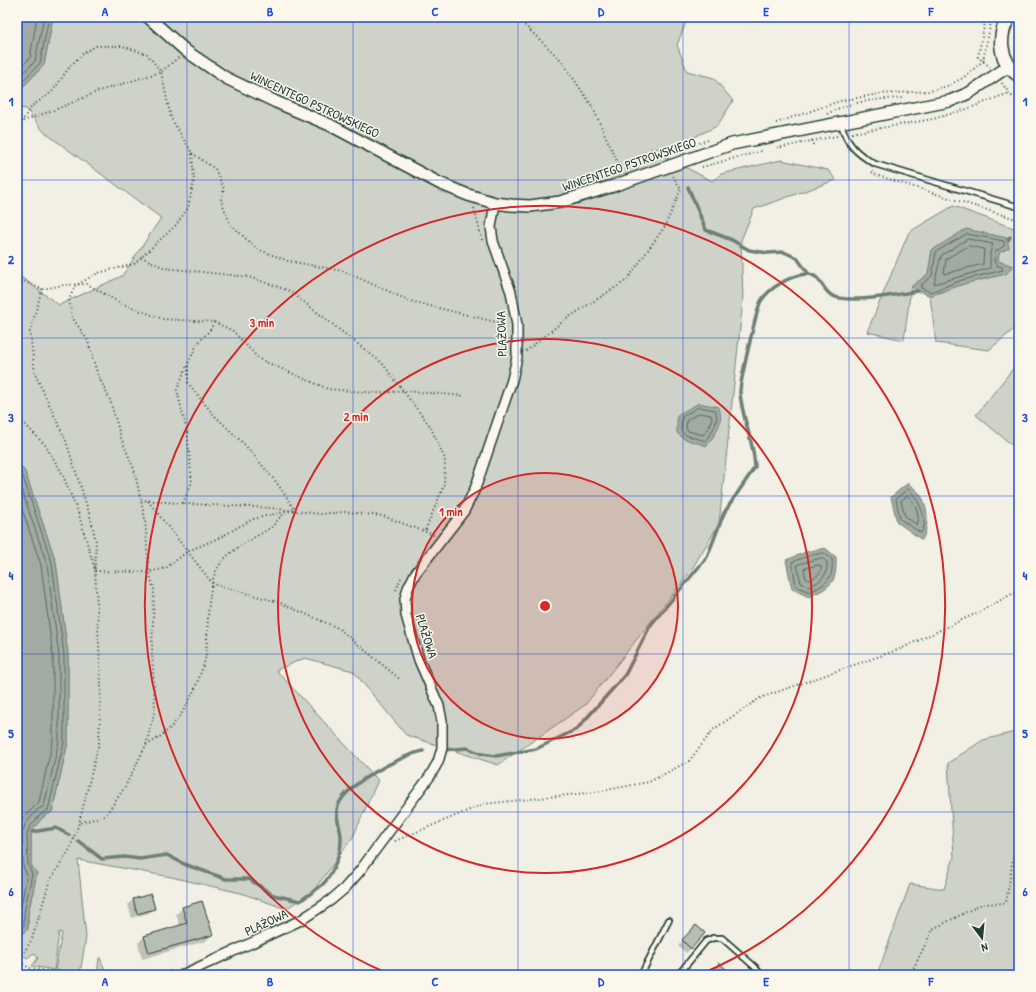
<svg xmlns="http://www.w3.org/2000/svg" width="1036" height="992" font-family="'Patrick Hand',sans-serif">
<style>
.green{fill:#cfd2c8;stroke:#77887e}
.water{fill:#a2aba1;stroke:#6e7f75}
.shadow{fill:#0003}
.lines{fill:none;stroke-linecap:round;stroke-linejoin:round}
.shore{stroke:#536960;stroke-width:1}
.stream{stroke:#6e7f75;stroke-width:3.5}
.building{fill:#b7beb3;stroke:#1f3d34}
.service-casing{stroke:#1f3d34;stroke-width:8}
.minor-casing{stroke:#1f3d34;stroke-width:12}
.tertiary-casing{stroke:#1f3d34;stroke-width:14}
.secondary-casing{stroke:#1f3d34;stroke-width:16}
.path{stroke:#1f3d34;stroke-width:2;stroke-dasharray:1 3;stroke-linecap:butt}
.service{stroke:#fbf7ec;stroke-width:4.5}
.minor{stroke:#fbf7ec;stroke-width:9}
.tertiary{stroke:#fbf7ec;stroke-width:11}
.secondary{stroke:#fbf7ec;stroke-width:13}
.grid{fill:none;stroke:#1d4ed8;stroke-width:1;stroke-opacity:0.55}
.ring{fill:none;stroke:#d62828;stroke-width:2}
.labels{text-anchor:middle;stroke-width:3;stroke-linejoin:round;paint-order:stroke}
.street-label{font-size:13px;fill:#1f3d34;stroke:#fbf7ec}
.centre{fill:#d62828;stroke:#fbf7ec;stroke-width:2}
.ring-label{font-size:12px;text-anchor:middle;font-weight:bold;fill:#d62828;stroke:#fbf7ec;stroke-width:3;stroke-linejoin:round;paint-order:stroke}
.neatline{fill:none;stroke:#1d4ed8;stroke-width:1.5}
.grid-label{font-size:13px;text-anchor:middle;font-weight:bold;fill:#1d4ed8}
</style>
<rect width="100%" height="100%" fill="#f2f0e5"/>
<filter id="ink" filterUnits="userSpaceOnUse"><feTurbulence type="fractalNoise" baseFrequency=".025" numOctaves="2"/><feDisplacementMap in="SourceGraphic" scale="8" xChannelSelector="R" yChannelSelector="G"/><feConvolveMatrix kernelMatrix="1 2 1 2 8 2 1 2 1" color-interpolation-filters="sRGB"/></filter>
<g filter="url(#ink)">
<g class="green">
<polygon points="53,17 688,17 677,45 687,71 714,78 733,101 717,126 672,148 650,149 712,181 721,174 781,160 828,170 836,180 754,209 741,240 743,300 719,524 690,572 585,705 498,765 406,735 353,671 305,658 276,670 378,780 353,837 314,890 286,909 241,893 171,877 78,860 86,937 80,974 55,970 62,933 59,932 54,970 32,966 38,958 34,953 27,958 17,951 17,945 21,942 21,934 28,929 28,914 37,873 31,865 31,835 33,829 43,817 52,812 68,742 68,655 56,562 25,472 17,462 17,274 59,305 122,276 161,218 44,132 26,109 17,108 17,93 44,65"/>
<polygon points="953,206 1019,230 1019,325 989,350 936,343 930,296 1012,266 998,261 999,253 932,250 928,274 911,287 904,340 867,332 909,232"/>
<polygon points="1019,361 1019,451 976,415"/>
<polygon points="1019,731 1019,975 877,975 910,884 944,889 954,857 948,763 983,740"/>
<polygon points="99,958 100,958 107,975 97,975"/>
<polygon points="29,970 51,974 51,975 24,975"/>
</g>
<g class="water">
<polygon points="17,17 53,17 44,65 17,93"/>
<polygon points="966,229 1007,238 1009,248 999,253 998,261 1013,266 1006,274 964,284 930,296 911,287 928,274 932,250"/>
<path d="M699 403 719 407C724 424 716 432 707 446L684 439 677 433V415Z"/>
<polygon points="17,462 25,472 56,562 68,655 68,742 52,812 43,817 33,829 31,835 31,865 37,873 28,914 28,929 21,934 21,942 17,945"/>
<path d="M908 483C912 487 917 490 920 494 929 507 929 528 922 540L897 522 891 497Z"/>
<path d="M825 548 836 557C837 584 831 586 809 597L792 589 786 560 806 552Z"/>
</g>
<g class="shadow">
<polygon points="150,895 153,909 149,913 132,918 128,905 133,900"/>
<polygon points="183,908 212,934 206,941 142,959 138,943 144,937 180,926 176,914"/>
<polygon points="691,931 691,948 686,953 678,946"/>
</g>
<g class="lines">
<g class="shore">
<polyline points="17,71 30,58 37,17"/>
<polyline points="17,80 35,61 44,17"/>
<polyline points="17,87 40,63 49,17"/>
<polygon points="967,234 1004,241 1004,246 995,252 994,261 996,265 1002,267 1003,270 962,280 931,292 921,288 921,285 932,276 936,252"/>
<polygon points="968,239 993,244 990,253 990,268 934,284 941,256"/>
<polygon points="969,246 984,249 983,264 944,274 946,259"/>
<path d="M699 407 715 410C720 420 712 433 705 441L686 435 681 431 682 417Z"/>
<polygon points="700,413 711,415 712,417 709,427 703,435 688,431 686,428 687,420"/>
<polyline points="17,468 22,474 52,563 64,655 64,742 48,810 40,815 30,827 27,834 28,865 32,874 24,913 24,926 17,933"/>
<polyline points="17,476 47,564 59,656 59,741 44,806 37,810 26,823 22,833 23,866 27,875 17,926"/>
<path d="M908 489C918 497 930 522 921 533L900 519 896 499Z"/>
<polyline points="17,494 41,565 53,656 53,740 39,802 22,819 17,828"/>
<path d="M908 496C915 502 921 516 917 525L905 516 901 501Z"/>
<path d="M824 553 832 559C834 579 826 585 809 592L796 586 792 562 808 556Z"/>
<path d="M822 558 827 562C828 576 821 581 809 587L801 583 797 565Z"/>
<path d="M819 565 821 566C822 574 816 577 809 580L806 579 804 569Z"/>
</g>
<g class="stream">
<polyline points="677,146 678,150"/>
<polyline points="688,187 706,230 732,240 749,250 768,253 784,252 797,258 808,273"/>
<polyline points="1008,240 1010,237"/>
<path d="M443 750 467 748 482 754 496 756 536 749 577 729 625 675 650 626 707 557 724 513 755 467C754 442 742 418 740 393 739 386 757 308 761 301 769 288 791 275 807 274 819 273 822 289 831 295 848 305 899 294 918 291"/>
<polyline points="32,832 56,828 69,835"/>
<path d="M78 841 102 859 124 857 140 859 167 855 184 864 226 879H249L273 895 300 901C307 896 315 891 322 885 332 876 341 854 341 841 342 830 336 821 337 810 340 786 402 755 423 751"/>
</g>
</g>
<g class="building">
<polygon points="151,894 155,909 137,914 133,899"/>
<polygon points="202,901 213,935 149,953 144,936 187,923 182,907"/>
<polygon points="696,925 705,933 691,949 682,940"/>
<polygon points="719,963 733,975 708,975"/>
</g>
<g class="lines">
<g class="service-casing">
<g id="service">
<path d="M841 123C846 144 857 154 875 164L1019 207"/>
<polyline points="641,975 669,920"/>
<polyline points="678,975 706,941 713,938 722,938 755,967 761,975"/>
</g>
</g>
<g class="minor-casing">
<polyline id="minor" points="182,975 301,920 331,900 344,889 359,872 430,776 438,762 442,748 442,721 439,706 419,660 412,636 406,615 405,599 408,588 415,574 464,511 475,489 512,380 517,357 517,325 511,292 493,241 491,227 495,203"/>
</g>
<g class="tertiary-casing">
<polyline id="tertiary" points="148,17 186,51 226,78 276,102 330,125 439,183 468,195 495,203 511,205 530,206 560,202 613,186 732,144 950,101 969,93 1009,66"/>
</g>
<g class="secondary-casing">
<path id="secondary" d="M1009 17C997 36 999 62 1019 75"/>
</g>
<g class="path">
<polyline points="516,17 561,60 592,106 622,172"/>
<polyline points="986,17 978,57 990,67"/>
<polyline points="1002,83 1011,96 1019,97"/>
<path d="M827 114C850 101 877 99 904 98"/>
<polyline points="23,121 57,109 99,91 161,72 179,57"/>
<polyline points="17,122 22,121 32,106 52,92 71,65 85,52 96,46 122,46 147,54 161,72 171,118 192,153 194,180 188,208 176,225 134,264 98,273 75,286 69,300 72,317 88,341 97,373 110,400 121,438 134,469 145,519 149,572 154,589 152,651 155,709 146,745 125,787 105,816 79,823"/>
<polyline points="776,123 840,101 878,94 930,91 947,86 963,78 983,61 992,17"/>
<polyline points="852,133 933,119 967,109 1009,93"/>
<polyline points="812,140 813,145"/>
<polyline points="777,148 837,136"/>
<polyline points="192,153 215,169 224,189 221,200 230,224 257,249 288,261 343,271 410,301 504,324"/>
<polyline points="654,159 708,140"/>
<polyline points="702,167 761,151"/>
<polyline points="872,172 876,175 1019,220"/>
<polyline points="474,208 482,240"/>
<polyline points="141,257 165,268 249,277 290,291 382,363 430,426 445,459 444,485 425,531"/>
<polyline points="17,278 42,289 64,285 87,284 122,304 163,319 214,322 233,331 259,359 328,389 378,393 405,391 465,396"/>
<polyline points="42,289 30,332 35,374 66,441 90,516 96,541 95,569"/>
<polyline points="214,322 210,330 197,344 188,364 188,383 213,414 245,445 277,483 295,510"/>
<polyline points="526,351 566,319 627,280 665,226 681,189 673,176"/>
<polyline points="17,416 45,445 61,471 78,512 95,570 101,683 99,743 79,823 69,851 50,880 32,939 19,961 29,968 77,975"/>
<polyline points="141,500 190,504 272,508 320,514 345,512 383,516 434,535"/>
<polyline points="148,501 213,584 278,602 338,628 401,680"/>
<polyline points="183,503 192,482 187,432 177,390 187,365"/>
<polyline points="95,571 149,572 166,568 188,551 219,538 253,519 288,511"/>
<polyline points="396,590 401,578"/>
<path d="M146 745C175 732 190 703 200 675 202 669 205 662 206 655 208 631 207 592 216 571 226 550 252 540 270 528 275 525 278 518 283 515 285 512 290 511 294 510"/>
<polyline points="395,841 484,804 596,792 649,782 689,761 714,729 760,698 900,649 979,612 1012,594 1019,593"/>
<polyline points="213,973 226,971 258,975"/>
<polyline points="163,975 174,970"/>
<polyline points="910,975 933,929 982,904 1006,903 1019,821"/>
</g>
<use href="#service" class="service"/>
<use href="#minor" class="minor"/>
<use href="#tertiary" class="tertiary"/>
<use href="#secondary" class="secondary"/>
</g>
</g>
<path class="grid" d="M187 17V975M353 17V975M518 17V975M683 17V975M849 17V975M17 180H1019M17 338H1019M17 496H1019M17 654H1019M17 812H1019"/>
<circle cx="545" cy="606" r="133" fill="#d62828" fill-opacity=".12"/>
<g class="ring">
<circle cx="545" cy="606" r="133"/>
<circle cx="545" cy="606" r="267"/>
<path d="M389 974A400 400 0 1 1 701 974"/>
</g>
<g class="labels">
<g class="street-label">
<text transform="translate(315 104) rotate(25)" y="5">WINCENTEGO PSTROWSKIEGO</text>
<text transform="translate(629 164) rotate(-19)" y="5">WINCENTEGO PSTROWSKIEGO</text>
<text transform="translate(501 334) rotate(-92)" y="5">PLAŻOWA</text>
<text transform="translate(427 636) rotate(73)" y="5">PLAŻOWA</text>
<text transform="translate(266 922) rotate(-25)" y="5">PLAŻOWA</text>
</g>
</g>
<circle cx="545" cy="606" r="6" class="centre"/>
<g class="ring-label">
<text x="262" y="327">3 min</text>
<text x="356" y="421">2 min</text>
<text x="451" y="516">1 min</text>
</g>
<rect width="1036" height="992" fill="none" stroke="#fbf7ec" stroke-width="44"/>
<g transform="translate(982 938) rotate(164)" stroke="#fbf7ec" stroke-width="3" paint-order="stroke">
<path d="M0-3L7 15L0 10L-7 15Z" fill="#1f3d34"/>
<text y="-6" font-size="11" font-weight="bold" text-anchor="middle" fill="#1f3d34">N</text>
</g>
<rect x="22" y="22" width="992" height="948" class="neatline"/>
<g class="grid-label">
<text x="105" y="16">A</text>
<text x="270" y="16">B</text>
<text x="435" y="16">C</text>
<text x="601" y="16">D</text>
<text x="766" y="16">E</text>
<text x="931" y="16">F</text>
<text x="11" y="106">1</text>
<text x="1025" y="106">1</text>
<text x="11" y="264">2</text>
<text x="1025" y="264">2</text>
<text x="11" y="422">3</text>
<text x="1025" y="422">3</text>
<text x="11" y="580">4</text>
<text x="1025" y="580">4</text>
<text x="11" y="738">5</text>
<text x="1025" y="738">5</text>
<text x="11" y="896">6</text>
<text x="1025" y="896">6</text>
<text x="105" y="986">A</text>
<text x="270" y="986">B</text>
<text x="435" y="986">C</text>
<text x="601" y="986">D</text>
<text x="766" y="986">E</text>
<text x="931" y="986">F</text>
</g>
</svg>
